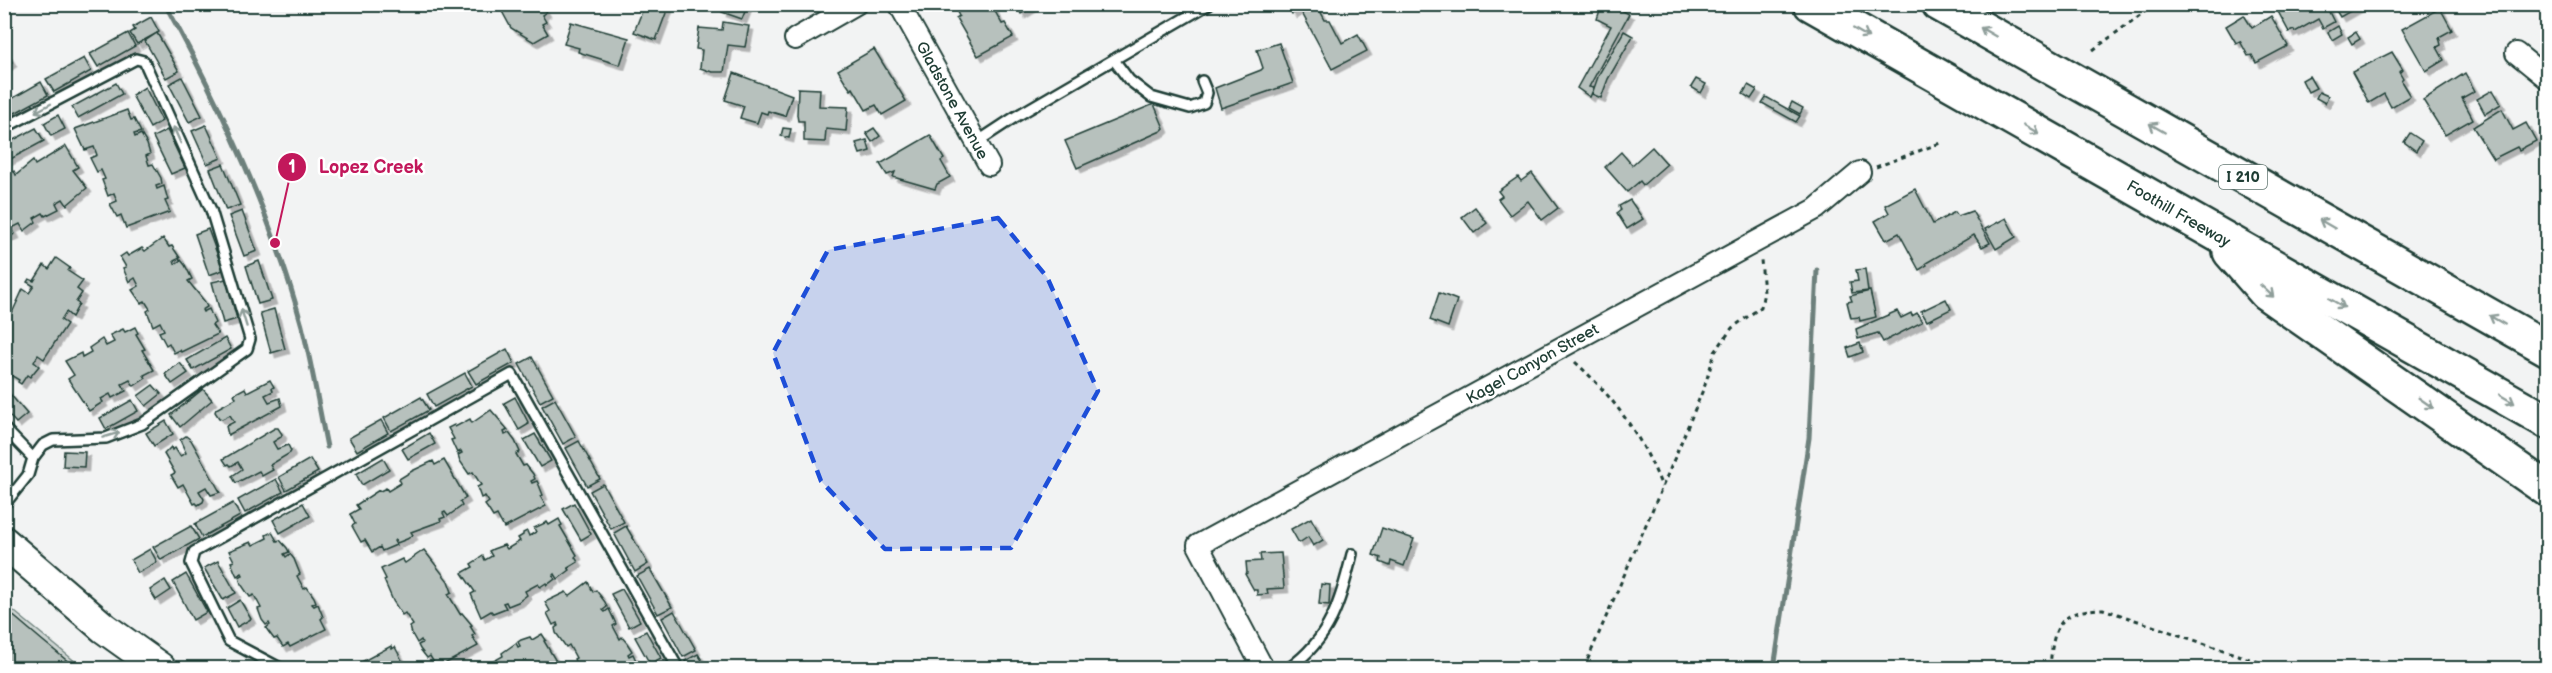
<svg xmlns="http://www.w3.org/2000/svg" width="2552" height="673" font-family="'Balsamiq Sans',sans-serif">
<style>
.green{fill:#ced5d3;stroke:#768984;stroke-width:1.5}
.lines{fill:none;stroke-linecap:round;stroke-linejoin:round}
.stream{stroke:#6d807b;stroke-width:5}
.building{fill:#b7c1bd;stroke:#1f3d34;stroke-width:1.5;filter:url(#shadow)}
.service-casing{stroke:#1f3d34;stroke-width:14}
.minor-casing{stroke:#1f3d34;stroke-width:24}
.primary-casing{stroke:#1f3d34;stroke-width:34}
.motorway-casing{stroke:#1f3d34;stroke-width:38}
.path{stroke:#1f3d34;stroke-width:3;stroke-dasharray:4.5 4.5;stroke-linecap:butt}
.service{stroke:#fff;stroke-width:9}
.minor{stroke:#fff;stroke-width:20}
.primary{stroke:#fff;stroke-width:30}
.motorway{stroke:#fff;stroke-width:33}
.oneway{stroke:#8f9e9a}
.marked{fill:#1d4ed8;fill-opacity:0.2;stroke:#1d4ed8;stroke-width:4.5;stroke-dasharray:12 8;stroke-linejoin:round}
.labels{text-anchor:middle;stroke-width:5;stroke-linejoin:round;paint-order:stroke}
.shield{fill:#fff;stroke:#627771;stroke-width:1.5}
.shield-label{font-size:15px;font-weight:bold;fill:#1f3d34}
.street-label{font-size:16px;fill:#1f3d34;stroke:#fff}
.leader{fill:none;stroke:#c2185b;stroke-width:2}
.callout-dot{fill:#c2185b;stroke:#fff;stroke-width:2}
.mark-label{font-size:18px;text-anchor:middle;font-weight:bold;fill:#fff}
.callout-label{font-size:18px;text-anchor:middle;font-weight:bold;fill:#c2185b;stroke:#fff;stroke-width:5;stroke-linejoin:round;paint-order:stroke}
</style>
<defs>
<filter id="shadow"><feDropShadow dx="4.5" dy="4.5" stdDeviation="0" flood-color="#0004"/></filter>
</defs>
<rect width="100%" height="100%" fill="#f2f3f3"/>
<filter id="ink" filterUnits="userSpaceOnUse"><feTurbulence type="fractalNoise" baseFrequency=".0167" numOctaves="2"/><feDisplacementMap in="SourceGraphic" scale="12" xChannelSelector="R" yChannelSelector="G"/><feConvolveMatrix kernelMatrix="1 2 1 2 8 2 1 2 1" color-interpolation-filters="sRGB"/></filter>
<g filter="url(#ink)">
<polygon class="green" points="4,603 83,668 5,668"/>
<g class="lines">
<g class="stream">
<path d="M165 4C222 107 271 213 302 326 312 366 319 407 327 447"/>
<polyline points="1774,668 1809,438 1817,270"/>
</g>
</g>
<g class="building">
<polygon points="498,4 541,4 546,12 542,15 546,22 542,24 548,34 534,42 511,28"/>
<polygon points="645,4 676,4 674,7 669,5 656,40 634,32"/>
<polygon points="724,4 748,4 742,19 722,12"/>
<polygon points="953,4 991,4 1002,24 1005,23 1013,37 978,56 956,18 959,16"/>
<polygon points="1016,4 1037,4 1021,14"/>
<polygon points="1287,4 1301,4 1303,8 1292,14"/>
<polygon points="1602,4 1610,4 1629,14 1589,87 1594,88 1590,97 1577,88 1611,26 1597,19"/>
<polygon points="2274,4 2325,4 2334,22 2323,28 2318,19 2295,32 2294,30 2289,32"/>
<polygon points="2332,4 2363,4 2340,17"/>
<polygon points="1317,5 1325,20 1330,20 1342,43 1358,34 1367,51 1332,69 1302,13"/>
<polygon points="2440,8 2452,30 2439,37 2441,45 2437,47 2444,60 2426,71 2402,29"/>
<polygon points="2244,15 2252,28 2271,16 2288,46 2256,63 2252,55 2248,56 2240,41 2236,43 2226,26"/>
<polygon points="151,17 159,32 137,44 130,33 135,30 133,27"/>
<polygon points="571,22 629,38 620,65 578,52 579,48 564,44"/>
<polygon points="723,22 749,26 745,47 728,45 724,72 712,72 700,68 702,50 696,49 699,28 722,30"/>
<polygon points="2338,26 2342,34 2332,40 2328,32"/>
<polygon points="1624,31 1633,36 1608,79 1601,98 1592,94 1599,74"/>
<polygon points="2356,32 2360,39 2352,44 2348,37"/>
<polygon points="128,33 135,46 98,67 90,54"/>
<polygon points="157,33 179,71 166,78 145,41"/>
<polygon points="1279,43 1293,83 1221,108 1215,88 1261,70 1263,68 1257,50"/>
<polygon points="4,49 12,62 4,68"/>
<polygon points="874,49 906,101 882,115 876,105 866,110 853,88 851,90 846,83 838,70"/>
<polygon points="2392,52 2403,70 2399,72 2403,79 2401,81 2410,96 2391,107 2384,94 2369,103 2352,72"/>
<polygon points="84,58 91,71 54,92 46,79"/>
<polygon points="734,73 792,95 785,116 768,111 767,114 761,112 757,123 740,118 744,106 725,100"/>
<polygon points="2465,73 2475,91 2462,98 2473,119 2445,135 2423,100"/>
<polygon points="2309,76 2316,88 2308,92 2302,80"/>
<polygon points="182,77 202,116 189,122 169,84"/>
<polygon points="1696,79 1706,84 1701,93 1691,87"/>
<polygon points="41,82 48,95 13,114 6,102"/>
<polygon points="116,83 122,94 78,118 72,107"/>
<polygon points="1748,85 1757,90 1751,99 1743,94"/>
<polygon points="145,87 162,121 150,128 132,95"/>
<polygon points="798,88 820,89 819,106 848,107 846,131 826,129 825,142 804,141 804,121 798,121 797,115"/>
<polygon points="2493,90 2501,104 2485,114 2477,99"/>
<polygon points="2319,92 2328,96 2325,103 2316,98"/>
<polygon points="1766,97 1800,116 1796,122 1762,103"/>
<polygon points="1792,102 1803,108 1800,114 1789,108"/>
<polygon points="1154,104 1164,128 1161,131 1077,168 1065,141"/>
<polygon points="2502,109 2513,130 2526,123 2536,141 2519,150 2517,147 2493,159 2473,127"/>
<polygon points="127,110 131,120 134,119 141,132 134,134 135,137 141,134 147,144 150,154 146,156 149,165 153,164 161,178 162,184 156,186 157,189 164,186 168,200 165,201 170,212 126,228 121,215 117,217 110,204 117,201 114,193 108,196 102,180 105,179 101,170 97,172 90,158 97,155 94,147 85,150 75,129"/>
<polygon points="58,115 65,129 51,136 44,123"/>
<polygon points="206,125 221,158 207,164 192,131"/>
<polygon points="36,128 44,141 5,162 4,145"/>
<polygon points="783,128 791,129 789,138 781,136"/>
<polygon points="874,128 880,136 872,142 866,133"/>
<polygon points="167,130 185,168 171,174 153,137"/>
<polygon points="2410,133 2422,141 2416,151 2404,142"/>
<polygon points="930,135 944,159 941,161 950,177 937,184 935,189 893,177 895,172 887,175 880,164"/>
<polygon points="867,140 870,151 860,154 856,143"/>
<polygon points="66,146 78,167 73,170 87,188 67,205 63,199 56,203 59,209 45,216 43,213 34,218 36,222 24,231 20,224 12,228 15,234 4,239 4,177 14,171 16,175 33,161 35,165"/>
<polygon points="1652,147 1667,164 1643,185 1640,181 1627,192 1605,167 1621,152 1632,165"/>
<polygon points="223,164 240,205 226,210 210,169"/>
<polygon points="1532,173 1558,208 1542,220 1528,201 1510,215 1498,199 1502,196 1498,191 1518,177 1521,181"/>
<polygon points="1915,189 1933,224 1955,212 1958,216 1972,211 1990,243 1982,247 1974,235 1926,263 1927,265 1919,270 1899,233 1886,240 1875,221 1889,213 1885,205"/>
<polygon points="1630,200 1643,219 1627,229 1617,213 1621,210 1619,206"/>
<polygon points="1475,207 1487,223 1474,233 1462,217"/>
<polygon points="242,211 257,251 244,256 229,216"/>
<polygon points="2006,218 2016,237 1996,249 1985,229"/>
<polygon points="208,229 223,270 209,275 195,234"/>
<polygon points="163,238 169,247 172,246 180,258 174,261 175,264 181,260 185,265 192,279 188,281 205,302 207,307 202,310 203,312 209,309 215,323 212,325 218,334 181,352 180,350 174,353 169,343 166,345 159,332 164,330 160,322 153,326 147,311 150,309 145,301 141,303 132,290 139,286 135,278 129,282 123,268 126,267 120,257 126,253 128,256 142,248 145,251"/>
<polygon points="56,258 70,268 68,271 83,281 77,289 82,293 76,302 79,304 72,317 66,312 61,320 67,324 44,359 38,355 34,362 39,366 30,377 27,375 21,384 18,382 19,380 4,371 4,317 9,311 12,313 23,289 29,293 34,286 27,282 29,279 34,281 44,265 49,269"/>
<polygon points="259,261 272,300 258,304 246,266"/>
<polygon points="1865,269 1868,291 1852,293 1850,282 1858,281 1856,270"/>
<polygon points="226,279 237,319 223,323 212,282"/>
<polygon points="1870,291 1876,317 1860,321 1859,317 1851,318 1847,302 1852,301 1850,296"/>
<polygon points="1439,293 1457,300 1448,327 1430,320"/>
<polygon points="1946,299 1951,309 1927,321 1921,311"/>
<polygon points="274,309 285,349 271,353 260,313"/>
<polygon points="1897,311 1901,318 1911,313 1912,316 1917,313 1922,322 1883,342 1878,333 1858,339 1856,329"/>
<polygon points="135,327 138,333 136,334 145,349 142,350 154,370 144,375 146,378 134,386 130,380 122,384 126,391 112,398 110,394 101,399 103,402 89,411 68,379 74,375 65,361 81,353 82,357 91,352 89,348 102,339 106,346 114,342 110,335 123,329 125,332"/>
<polygon points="225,338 231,349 193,370 187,360"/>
<polygon points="1860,343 1863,352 1850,357 1847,348"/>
<polygon points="507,349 514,363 476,384 468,371"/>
<polygon points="532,357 553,395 540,402 519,364"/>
<polygon points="180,363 188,373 172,384 165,374"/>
<polygon points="465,373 472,386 434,407 427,394"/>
<polygon points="270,380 274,387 272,388 273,391 265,395 269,402 280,398 282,406 228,435 226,426 234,422 230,415 222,419 219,418 215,412 216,409 236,398 234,394 245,388 247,392"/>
<polygon points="153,385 161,394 146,406 138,396"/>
<polygon points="4,387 27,414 16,423 4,410"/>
<polygon points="203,389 212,400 180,427 171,415"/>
<polygon points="421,397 429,410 391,431 384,418"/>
<polygon points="515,397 529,424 519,430 504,403"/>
<polygon points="555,399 576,437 563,444 542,406"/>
<polygon points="132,400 138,411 106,429 100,418"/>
<polygon points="491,410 508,430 504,432 505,435 509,433 515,441 520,452 516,454 523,466 526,465 533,474 535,479 531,481 532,483 537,481 539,485 543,495 540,496 546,506 504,528 497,515 493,517 488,509 485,505 489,502 485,496 481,498 477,487 481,485 473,472 469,474 460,461 458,455 462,453 461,451 457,453 451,440 454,439 448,428 454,425 455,427 470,419 472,423"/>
<polygon points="381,420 388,433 357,451 349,438"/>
<polygon points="166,421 173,434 154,446 146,433"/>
<polygon points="275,428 278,428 282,434 281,437 273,442 277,449 288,445 291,451 290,453 270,465 273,470 262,476 259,471 236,483 232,476 242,469 238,462 231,466 229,464 227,465 223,459"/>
<polygon points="429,433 435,444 408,459 402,449"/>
<polygon points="535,434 551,461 540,467 524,440"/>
<polygon points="186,436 191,440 220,492 211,495 206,487 199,491 204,499 203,502 198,505 196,503 194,504 183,484 178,487 171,475 175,473 164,454 171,447 172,450 175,448 180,456 186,453 180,440"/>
<polygon points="579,441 600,479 587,486 566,448"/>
<polygon points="64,451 85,452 84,467 63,466"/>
<polygon points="383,458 389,469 362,485 356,474"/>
<polygon points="310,459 318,472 286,490 279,477"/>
<polygon points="444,460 466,498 460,502 462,506 448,516 445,512 443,513 445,517 440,519 441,521 411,532 413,535 407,539 397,543 396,540 394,541 396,545 382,551 380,547 372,552 365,540 361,542 352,526 355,524 350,514 359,509 356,505 379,490 380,491 386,488 388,491 401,483 399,479 412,471 433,461 435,465"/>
<polygon points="276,479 283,492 245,513 238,500"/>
<polygon points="603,484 624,522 611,529 590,491"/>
<polygon points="233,503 240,516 202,537 195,524"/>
<polygon points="303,503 310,516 280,533 273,520"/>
<polygon points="574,503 591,534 581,540 563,509"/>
<polygon points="1311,518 1323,540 1313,546 1308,537 1299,543 1291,529"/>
<polygon points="559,519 562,525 560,526 577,555 575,557 578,562 568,568 570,570 558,579 555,574 553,576 555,579 547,585 546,583 540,587 538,584 525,591 527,595 518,602 508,606 506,602 503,603 506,608 493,613 491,611 481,617 471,594 475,592 462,573 473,567 471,564 483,556 485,560 492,556 489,551 493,549 504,545 507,549 520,541 518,538 523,535 523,533 527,531 529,536 536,532 534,528 547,522 549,525"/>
<polygon points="191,526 199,539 161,560 153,547"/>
<polygon points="626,526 648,564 635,572 614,533"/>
<polygon points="1382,528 1414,539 1404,566 1391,561 1390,566 1380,562 1381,558 1373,555"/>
<polygon points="272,532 277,541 280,540 287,548 289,552 284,554 286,557 290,554 294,559 300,574 297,576 304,589 307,587 314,597 316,602 312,604 314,606 318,604 323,617 321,619 326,629 290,647 288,644 283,647 277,638 274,639 268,631 266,628 270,625 269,623 266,625 262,620 258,609 261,608 254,595 250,597 241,584 239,577 243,575 242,573 237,576 235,572 231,562 234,561 229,551 251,542 253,545 267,538 266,535"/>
<polygon points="150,549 157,562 138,573 131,560"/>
<polygon points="424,550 448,581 452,592 448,594 460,614 462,613 472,625 470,626 475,634 472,636 478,646 437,668 430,656 427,658 420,649 418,645 422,643 421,640 417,643 412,634 410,627 413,625 405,613 402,615 393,601 384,580 386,579 381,569 402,559 405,563"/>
<polygon points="1281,553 1284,588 1267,589 1268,594 1257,595 1257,590 1254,590 1245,574 1247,573 1246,562 1261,561 1260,554"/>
<polygon points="218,561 236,593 223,600 204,568"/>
<polygon points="650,569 672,607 658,614 637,576"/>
<polygon points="186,574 207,612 193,620 173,582"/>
<polygon points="165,580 171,590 156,600 150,590"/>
<polygon points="588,582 593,592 596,590 605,602 607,607 603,610 605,612 609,609 616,624 613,626 620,639 622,637 627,643 632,651 628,654 629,656 633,654 639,667 577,668 574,659 576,658 569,645 566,647 556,633 555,628 558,626 557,623 553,625 547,613 550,611 545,602 566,592 569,596"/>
<polygon points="1321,584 1330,585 1329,605 1319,604"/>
<polygon points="622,589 640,621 629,627 611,594"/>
<polygon points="240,600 251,619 237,627 227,608"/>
<polygon points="674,611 696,650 683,657 662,618"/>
<polygon points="10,613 43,641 76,668 7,668 4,665 4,616"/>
<polygon points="646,631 661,658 650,664 635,637"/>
<polygon points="542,634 546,640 544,641 560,668 472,668 486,663 487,665 503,656 502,653 516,643 518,647 520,646 518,642 521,640 530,637 532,640"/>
<polygon points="391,646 392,649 395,647 406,668 356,668 356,665"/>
<polygon points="698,654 707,668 689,668 685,661"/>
</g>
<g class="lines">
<g class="service-casing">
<g id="service">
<polyline points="1114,60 1129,80 1151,97 1190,108 1204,103 1207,93 1202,81"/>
<polyline points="4,128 136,59 144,61 211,210 250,339 247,349 142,424 106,438 53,440 43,445 33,458 28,475 4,505"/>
<polyline points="977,142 1015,117 1209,4"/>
<polyline points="4,428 33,458"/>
<polyline points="280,668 229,641 191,563 194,552 512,374 678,668"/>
<path d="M1289 668C1330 639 1341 601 1352 554"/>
</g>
</g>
<g class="minor-casing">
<g id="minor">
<polyline points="899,4 989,165"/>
<polyline points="795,39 856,4"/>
<polyline points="2516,53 2548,79"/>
<polyline points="1263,668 1198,545 1816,209 1860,172"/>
</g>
</g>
<g class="primary-casing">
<polyline id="primary" points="4,542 104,628 160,668"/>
</g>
<g class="motorway-casing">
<g id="motorway">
<polyline points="1811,4 2548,422"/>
<polyline points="1939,4 2548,349"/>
<polyline points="2230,252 2266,293 2548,490"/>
</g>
</g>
<g class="path">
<polyline points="2093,50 2155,4"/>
<polyline points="1876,167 1943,142"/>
<path d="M1575 362C1614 397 1643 438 1662 487"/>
<polyline points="1584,668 1670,469 1705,385 1715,352 1732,328 1761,307 1764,292 1761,260"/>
<path d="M2050 668C2053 628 2057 610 2103 609L2276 668"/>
</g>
<use href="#service" class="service"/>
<use href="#minor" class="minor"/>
<use href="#primary" class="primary"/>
<use href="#motorway" class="motorway"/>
</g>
<defs><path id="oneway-shaft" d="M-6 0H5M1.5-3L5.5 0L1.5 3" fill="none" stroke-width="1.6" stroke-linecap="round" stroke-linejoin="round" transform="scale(1.5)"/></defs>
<g class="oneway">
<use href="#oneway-shaft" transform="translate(1988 32) rotate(-150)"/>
<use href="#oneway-shaft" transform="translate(1861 33) rotate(30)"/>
<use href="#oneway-shaft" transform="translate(43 108) rotate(152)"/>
<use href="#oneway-shaft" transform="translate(2157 128) rotate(-150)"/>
<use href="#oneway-shaft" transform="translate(2031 129) rotate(30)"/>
<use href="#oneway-shaft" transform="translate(177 135) rotate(-114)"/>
<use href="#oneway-shaft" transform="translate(2327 224) rotate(-150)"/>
<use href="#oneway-shaft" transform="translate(2267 291) rotate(42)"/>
<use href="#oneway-shaft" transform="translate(2337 303) rotate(30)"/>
<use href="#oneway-shaft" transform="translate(244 318) rotate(-107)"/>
<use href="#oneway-shaft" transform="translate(2497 320) rotate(-150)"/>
<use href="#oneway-shaft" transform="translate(2507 399) rotate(30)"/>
<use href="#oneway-shaft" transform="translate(2426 403) rotate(35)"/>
<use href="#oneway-shaft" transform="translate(111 435) rotate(-17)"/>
</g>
</g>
<path class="marked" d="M998 218 1047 277 1098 391 1011 548 885 549 821 481 773 353 828 250Z"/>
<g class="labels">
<rect class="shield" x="2219" y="165" width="48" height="24" rx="4.5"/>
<g class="shield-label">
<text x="2243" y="182">I 210</text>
</g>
<g class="street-label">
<text transform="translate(953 100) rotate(61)" y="6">Gladstone Avenue</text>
<text transform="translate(2179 213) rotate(30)" y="6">Foothill Freeway</text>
<text transform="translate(1532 363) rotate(-29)" y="6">Kagel Canyon Street</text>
</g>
</g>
<path class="leader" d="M275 243L292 167"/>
<g class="callout-dot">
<circle cx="275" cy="243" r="6"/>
<circle cx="292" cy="167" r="15"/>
</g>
<g class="mark-label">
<text x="292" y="173">1</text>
</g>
<g class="callout-label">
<text x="371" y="173">Lopez Creek</text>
</g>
<rect width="2552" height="673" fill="none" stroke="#fff" stroke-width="24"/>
<rect x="12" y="12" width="2528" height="649" fill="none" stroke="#1f3d34" stroke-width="2" filter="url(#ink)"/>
</svg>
